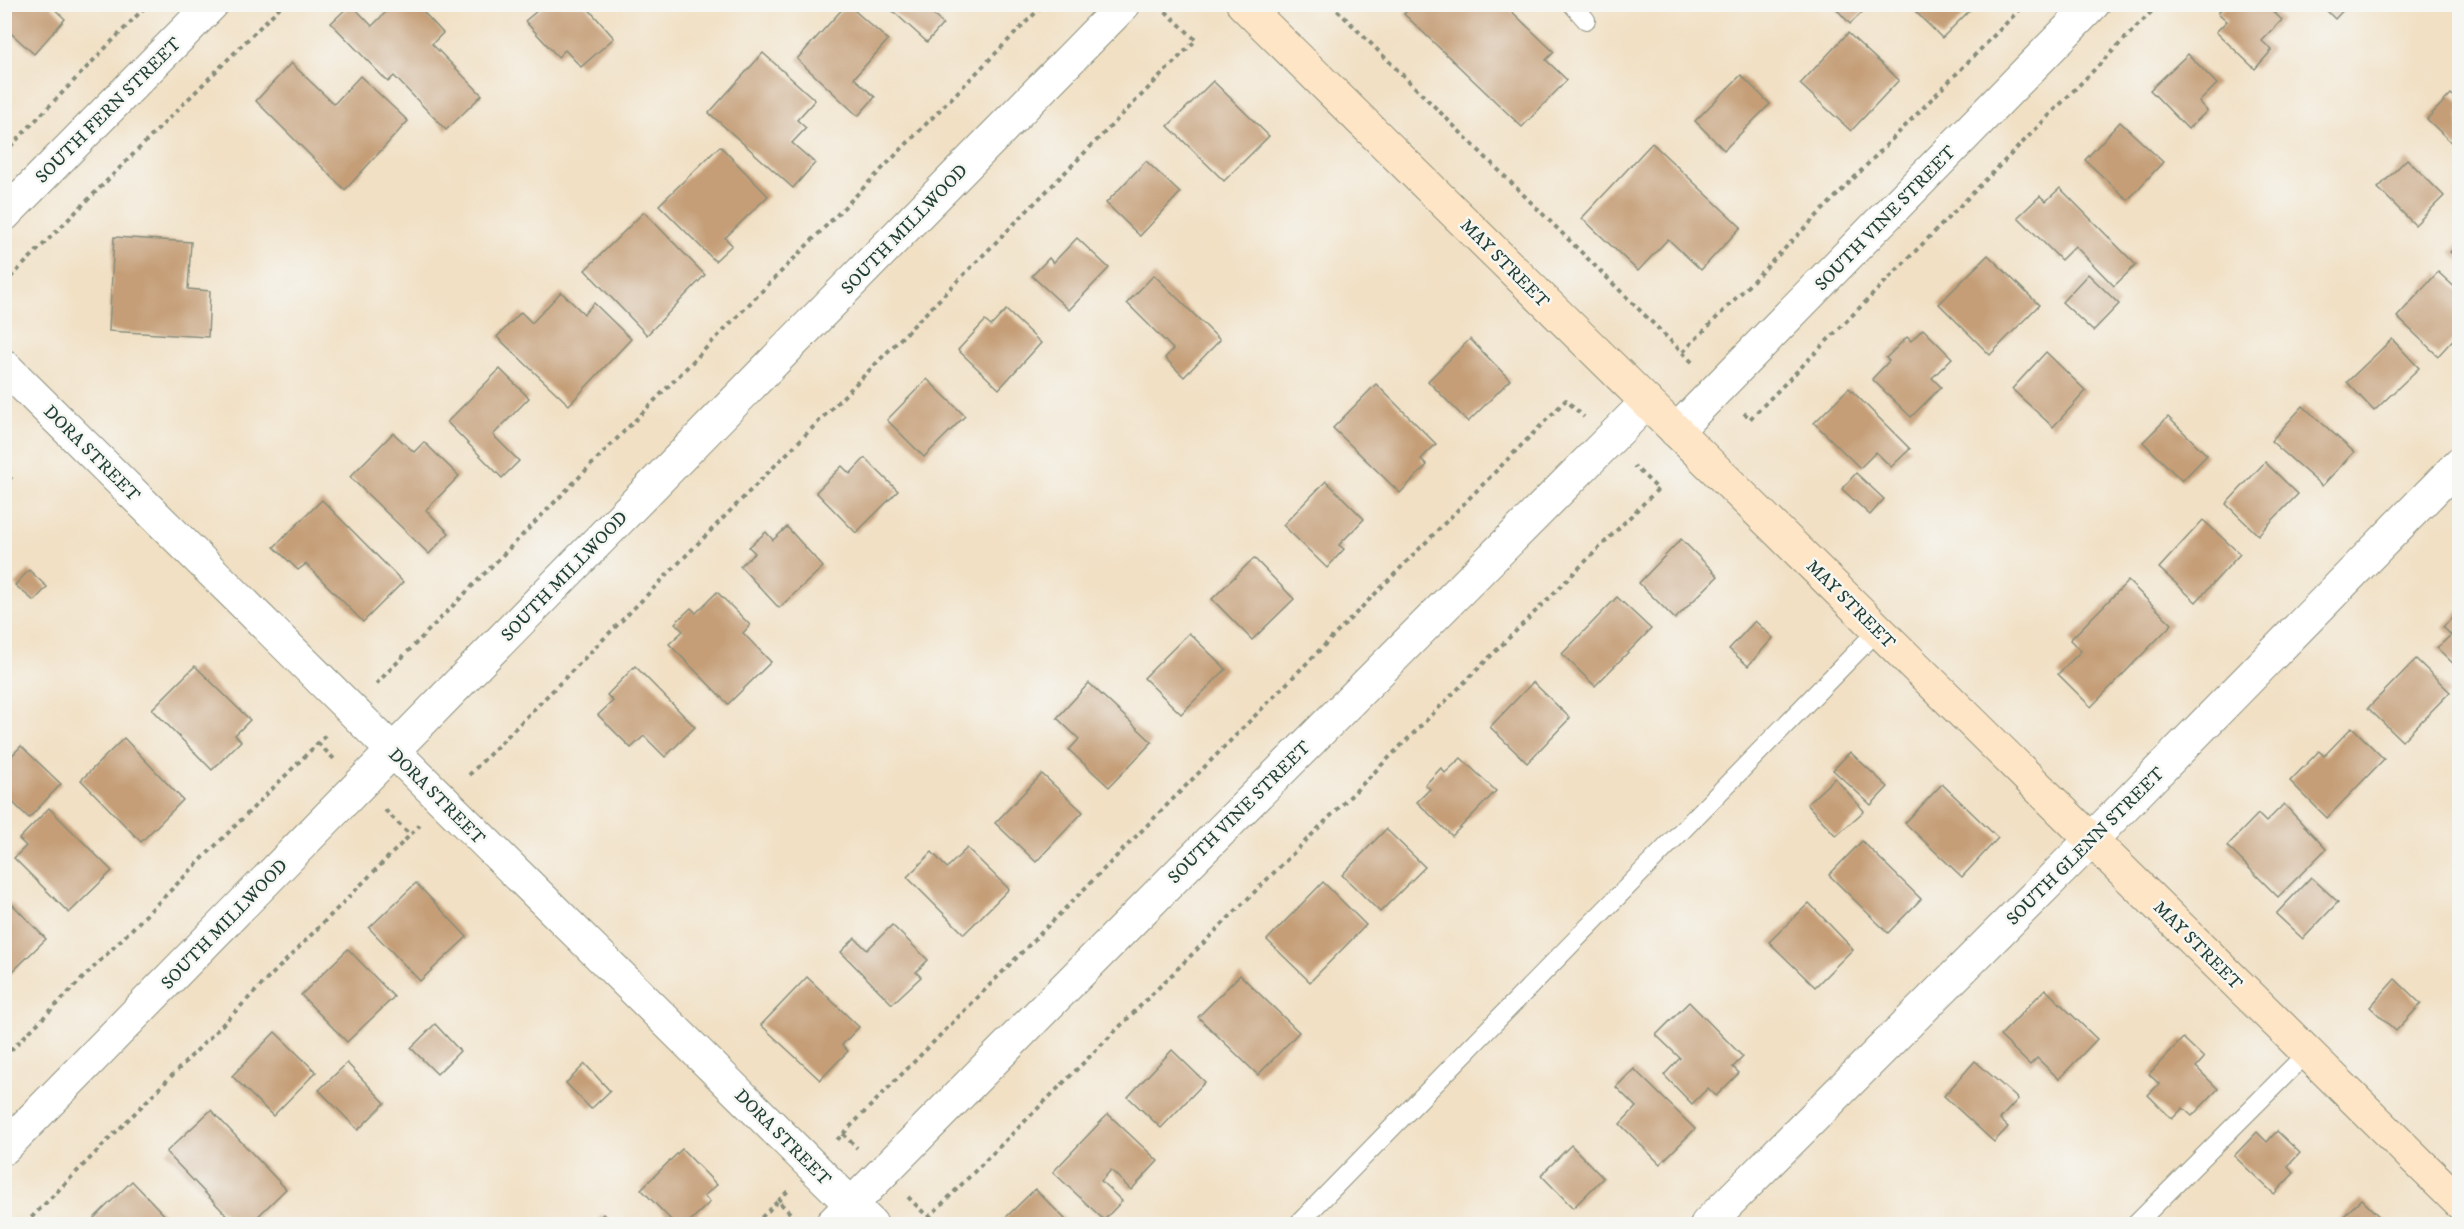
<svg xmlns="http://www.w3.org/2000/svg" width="2464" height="1229" font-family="'IM FELL DW Pica',serif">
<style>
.building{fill:#c59e77}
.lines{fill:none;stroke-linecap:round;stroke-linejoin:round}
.lane-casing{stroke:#888e7c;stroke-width:20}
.street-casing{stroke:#888e7c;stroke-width:35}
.secondary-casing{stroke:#888e7c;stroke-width:35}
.path{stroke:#888e7c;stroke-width:4;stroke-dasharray:4.5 4.5;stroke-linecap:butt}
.lane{stroke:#fff;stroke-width:18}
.street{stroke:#fff;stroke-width:33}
.secondary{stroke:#fee5c5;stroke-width:33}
.labels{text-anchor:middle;stroke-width:5;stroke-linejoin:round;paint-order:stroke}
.street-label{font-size:18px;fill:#1f3d34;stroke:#f6f6f2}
</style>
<rect width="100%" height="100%" fill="#f6f6f2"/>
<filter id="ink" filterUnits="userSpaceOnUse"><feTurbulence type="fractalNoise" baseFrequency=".0167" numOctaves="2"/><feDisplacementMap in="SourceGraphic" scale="12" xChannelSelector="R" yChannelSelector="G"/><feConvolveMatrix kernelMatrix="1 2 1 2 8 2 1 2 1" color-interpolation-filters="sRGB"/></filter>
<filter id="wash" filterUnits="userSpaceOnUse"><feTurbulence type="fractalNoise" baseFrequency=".008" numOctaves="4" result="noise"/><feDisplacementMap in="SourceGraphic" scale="24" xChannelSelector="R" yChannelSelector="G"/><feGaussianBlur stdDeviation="1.35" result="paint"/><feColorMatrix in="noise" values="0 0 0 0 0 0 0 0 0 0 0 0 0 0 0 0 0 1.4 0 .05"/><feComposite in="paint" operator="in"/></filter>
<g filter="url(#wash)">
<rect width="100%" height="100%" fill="#f1e0c4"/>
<g id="blocks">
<g class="building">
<polygon points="4,4 49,4 65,19 34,54 4,27"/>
<polygon points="351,4 372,26 394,4 416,4 443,33 432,44 482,95 446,130 394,76 388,82 331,23"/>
<polygon points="847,4 888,40 854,78 875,97 858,116 797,59"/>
<polygon points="885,4 929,4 926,8 943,24 927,42"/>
<polygon points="1413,4 1504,4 1554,52 1546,60 1567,80 1522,127 1404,14"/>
<polygon points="1832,4 1871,4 1850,24"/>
<polygon points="1908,4 1976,4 1942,38"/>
<polygon points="2226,4 2233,4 2236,8 2239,4 2265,4 2282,20 2262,41 2272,50 2255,69 2216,32 2227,21 2218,13"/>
<polygon points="2320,4 2349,4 2335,19"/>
<polygon points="544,5 585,5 614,38 581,67 565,50 558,57 525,21"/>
<polygon points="1848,33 1899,80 1851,131 1800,84"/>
<polygon points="763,53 815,100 797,120 806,128 792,143 815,163 793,188 709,113"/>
<polygon points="2188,54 2217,84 2199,102 2207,111 2188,129 2150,90"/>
<polygon points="291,63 334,104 360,76 408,121 345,190 256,101"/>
<polygon points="1741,75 1770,104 1724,150 1695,121"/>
<polygon points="1213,81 1269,136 1224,181 1168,126"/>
<polygon points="2451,94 2460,102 2458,149 2427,119"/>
<polygon points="2120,122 2163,162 2128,200 2085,160"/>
<polygon points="1652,143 1741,227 1701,270 1668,239 1638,271 1582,218"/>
<polygon points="720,146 768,196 725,238 732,245 715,261 659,205"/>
<polygon points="2407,159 2444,196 2415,225 2378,188"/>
<polygon points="1146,161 1180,193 1140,236 1106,203"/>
<polygon points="2060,188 2136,265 2114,286 2075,246 2061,260 2018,217 2040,196 2046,201"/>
<polygon points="644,212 705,275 647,335 585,270"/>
<polygon points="114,237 191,242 188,289 210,291 208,337 109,331"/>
<polygon points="1077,238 1109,268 1069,310 1032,276 1049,258 1053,263"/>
<polygon points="2460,242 2460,261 2450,252"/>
<polygon points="1988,255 2039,305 1990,355 1939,304"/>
<polygon points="2438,272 2460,292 2460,332 2438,356 2397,317"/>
<polygon points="2088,274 2119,304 2093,331 2062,302"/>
<polygon points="1154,275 1220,340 1184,377 1165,358 1173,349 1127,303"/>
<polygon points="561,292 584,314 594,303 631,339 569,405 497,337 521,312 532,323"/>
<polygon points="1006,310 1041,343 999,389 958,350 985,321 991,326"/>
<polygon points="1923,329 1952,358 1932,378 1941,387 1911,417 1872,379 1889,361 1886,358 1907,337 1911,341"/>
<polygon points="1470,339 1510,380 1468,422 1428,381"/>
<polygon points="2392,339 2419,368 2374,411 2347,382"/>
<polygon points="2046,352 2086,391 2053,427 2012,389"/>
<polygon points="500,369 529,398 493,435 519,461 502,478 447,422"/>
<polygon points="927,379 965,416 924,457 887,420"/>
<polygon points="1376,384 1436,444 1421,459 1427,465 1400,493 1333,428"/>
<polygon points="1849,388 1910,449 1891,467 1876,452 1860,468 1814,423"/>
<polygon points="2303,406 2354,452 2322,486 2271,441"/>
<polygon points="2168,417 2207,455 2182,481 2143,442"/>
<polygon points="393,433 414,452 424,442 459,476 426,510 449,533 429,554 350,477"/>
<polygon points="865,458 898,491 856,533 816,492 842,466 850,474"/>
<polygon points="2265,462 2298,494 2258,535 2226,504"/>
<polygon points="4,472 12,478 4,487"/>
<polygon points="1856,473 1884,499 1870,515 1842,489"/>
<polygon points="1326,481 1364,519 1339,545 1344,549 1327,568 1283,525"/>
<polygon points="322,500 403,582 363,622 306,564 298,570 274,547"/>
<polygon points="2203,520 2240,554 2196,602 2159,568"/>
<polygon points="787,527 823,567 779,608 740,566 755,553 749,547 766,532 773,540"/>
<polygon points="1681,539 1718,576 1675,619 1639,583"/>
<polygon points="1254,558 1294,599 1252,640 1212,599"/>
<polygon points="29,570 47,587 34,601 15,585"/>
<polygon points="2128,581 2172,624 2091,707 2058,674 2081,651 2070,640"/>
<polygon points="717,592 750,625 743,633 771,662 728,704 669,644 683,631 675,623 691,608 696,613"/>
<polygon points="1617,597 1651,629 1595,686 1562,654"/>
<polygon points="2460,610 2460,670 2437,648 2451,635 2443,627"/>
<polygon points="1755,621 1773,638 1748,666 1729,649"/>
<polygon points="1189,633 1226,669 1181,714 1144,678"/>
<polygon points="2416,659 2450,692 2402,741 2368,708"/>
<polygon points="195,666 250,720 235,735 241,741 212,770 152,709"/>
<polygon points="635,666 695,727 665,757 644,736 631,748 598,715 613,701 607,695"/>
<polygon points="1533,682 1570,718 1527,763 1490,727"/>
<polygon points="1089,683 1152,742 1109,787 1069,750 1079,739 1057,718"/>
<polygon points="2352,727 2384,759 2327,818 2290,781 2319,751 2324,756"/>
<polygon points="124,738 183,800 141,842 81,780"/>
<polygon points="21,746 61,784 29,818 4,794 4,764"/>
<polygon points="1850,752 1888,787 1871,805 1833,770"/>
<polygon points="1461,758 1496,791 1452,836 1417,802 1430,789 1425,785 1441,768 1445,773"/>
<polygon points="1042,774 1083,812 1036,862 995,823"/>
<polygon points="1835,778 1864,811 1836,836 1807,804"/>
<polygon points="1942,784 1998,838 1962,877 1905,823"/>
<polygon points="2284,804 2326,849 2278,897 2227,846 2258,814 2266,822"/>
<polygon points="49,808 112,871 69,913 14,858 26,846 19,839"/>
<polygon points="1386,829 1425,867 1380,912 1342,875"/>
<polygon points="1862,841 1921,899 1888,933 1829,875"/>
<polygon points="967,848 1009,889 964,934 907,877 932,852 947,868"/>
<polygon points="2311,877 2338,902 2303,939 2276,914"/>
<polygon points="1323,882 1366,925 1310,982 1267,940"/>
<polygon points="416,883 467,937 420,981 369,928"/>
<polygon points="11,903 46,939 4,980 4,909"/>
<polygon points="1809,903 1853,949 1815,987 1769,942"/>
<polygon points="892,925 928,960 916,972 921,977 892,1004 841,952 855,938 867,950"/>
<polygon points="348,949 394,997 347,1042 301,995"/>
<polygon points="1240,975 1299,1032 1258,1075 1198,1017"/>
<polygon points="807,977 859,1027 842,1045 848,1051 820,1080 761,1025"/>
<polygon points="2395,979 2421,1004 2396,1031 2370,1007"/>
<polygon points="2045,989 2097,1039 2059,1079 2037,1058 2030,1065 2000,1036"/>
<polygon points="1689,1002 1743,1057 1733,1067 1739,1073 1716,1096 1708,1088 1692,1104 1664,1075 1680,1058 1656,1035"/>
<polygon points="435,1024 460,1051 437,1074 411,1048"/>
<polygon points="275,1032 316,1072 273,1116 232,1076"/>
<polygon points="2183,1038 2204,1058 2196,1067 2218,1089 2192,1116 2183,1108 2172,1119 2148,1095 2159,1084 2149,1074"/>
<polygon points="1172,1050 1205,1082 1161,1128 1128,1097"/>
<polygon points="1975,1061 2018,1099 2000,1119 2008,1127 1994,1142 1944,1096"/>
<polygon points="347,1063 385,1103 358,1130 319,1090"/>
<polygon points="585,1064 610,1091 591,1109 566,1083"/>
<polygon points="1634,1069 1695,1129 1660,1164 1620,1124 1636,1107 1616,1087"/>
<polygon points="211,1110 286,1189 250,1224 235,1224 166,1152"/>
<polygon points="1108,1114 1158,1161 1131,1190 1111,1170 1101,1181 1122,1201 1104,1220 1053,1172"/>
<polygon points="2277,1131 2300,1153 2288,1166 2294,1173 2274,1194 2234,1156 2257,1132 2267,1142"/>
<polygon points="1571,1145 1603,1178 1573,1208 1541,1175"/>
<polygon points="682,1149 717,1185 704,1196 710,1202 687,1224 675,1224 641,1189"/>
<polygon points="132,1181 170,1221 166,1224 94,1224 91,1221"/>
<polygon points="1035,1189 1065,1219 1060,1224 999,1224"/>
<polygon points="2361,1199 2387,1224 2336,1224"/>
<polygon points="603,1214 614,1224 593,1224"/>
</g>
</g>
</g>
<g filter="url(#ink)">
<use href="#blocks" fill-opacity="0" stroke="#888e7c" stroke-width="1.5"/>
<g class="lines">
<g class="lane-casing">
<g id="lane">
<polyline points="1572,4 1586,20"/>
<polyline points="1298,1224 1878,630"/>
<polyline points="2136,1224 2307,1053"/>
</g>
</g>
<g class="street-casing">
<g id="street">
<polyline points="4,215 212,4"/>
<polyline points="4,366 871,1224"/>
<polyline points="1676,431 2093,4"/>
<polyline points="4,1148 1124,4"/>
<polyline points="832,1224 1043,1010 1647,402"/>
<polyline points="1707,1224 2091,840 2460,463"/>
</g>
</g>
<g class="secondary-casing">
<polyline id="secondary" points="1243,4 2460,1203"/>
</g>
<g class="path">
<polyline points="1331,4 1694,364"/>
<polyline points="4,153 148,4"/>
<polyline points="4,284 283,4"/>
<polyline points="1683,352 2025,4"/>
<polyline points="1744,413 1750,419 2159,4"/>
<polyline points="376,684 1044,4"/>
<polyline points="318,743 335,760"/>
<polyline points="469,775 1196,40 1161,7"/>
<polyline points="385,810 410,835"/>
<polyline points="4,1057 326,735"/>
<polyline points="843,1134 857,1148"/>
<polyline points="837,1140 1566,400 1584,417"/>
<polyline points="908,1197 929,1218"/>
<polyline points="778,1201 788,1191"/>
<polyline points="25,1224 420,825"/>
<polyline points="755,1224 778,1201 796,1219"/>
<polyline points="922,1224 1658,489 1634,466"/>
</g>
<use href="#lane" class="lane"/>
<use href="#street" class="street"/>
<use href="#secondary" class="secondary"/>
</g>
</g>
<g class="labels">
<g class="street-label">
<text transform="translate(108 110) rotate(-45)" y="6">SOUTH FERN STREET</text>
<text transform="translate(1885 218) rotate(-46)" y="6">SOUTH VINE STREET</text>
<text transform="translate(904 229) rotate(-46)" y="6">SOUTH MILLWOOD</text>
<text transform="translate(1505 263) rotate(45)" y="6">MAY STREET</text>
<text transform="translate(92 453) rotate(45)" y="6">DORA STREET</text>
<text transform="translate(564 576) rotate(-46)" y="6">SOUTH MILLWOOD</text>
<text transform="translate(1851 604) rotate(45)" y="6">MAY STREET</text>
<text transform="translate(437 796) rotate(45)" y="6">DORA STREET</text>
<text transform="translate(1239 812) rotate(-45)" y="6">SOUTH VINE STREET</text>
<text transform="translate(2085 846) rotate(-45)" y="6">SOUTH GLENN STREET</text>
<text transform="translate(224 924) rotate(-46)" y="6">SOUTH MILLWOOD</text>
<text transform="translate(2198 945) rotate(45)" y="6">MAY STREET</text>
<text transform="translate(783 1137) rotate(45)" y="6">DORA STREET</text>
</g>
</g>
<rect width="2464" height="1229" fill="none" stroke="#f6f6f2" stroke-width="24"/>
</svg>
